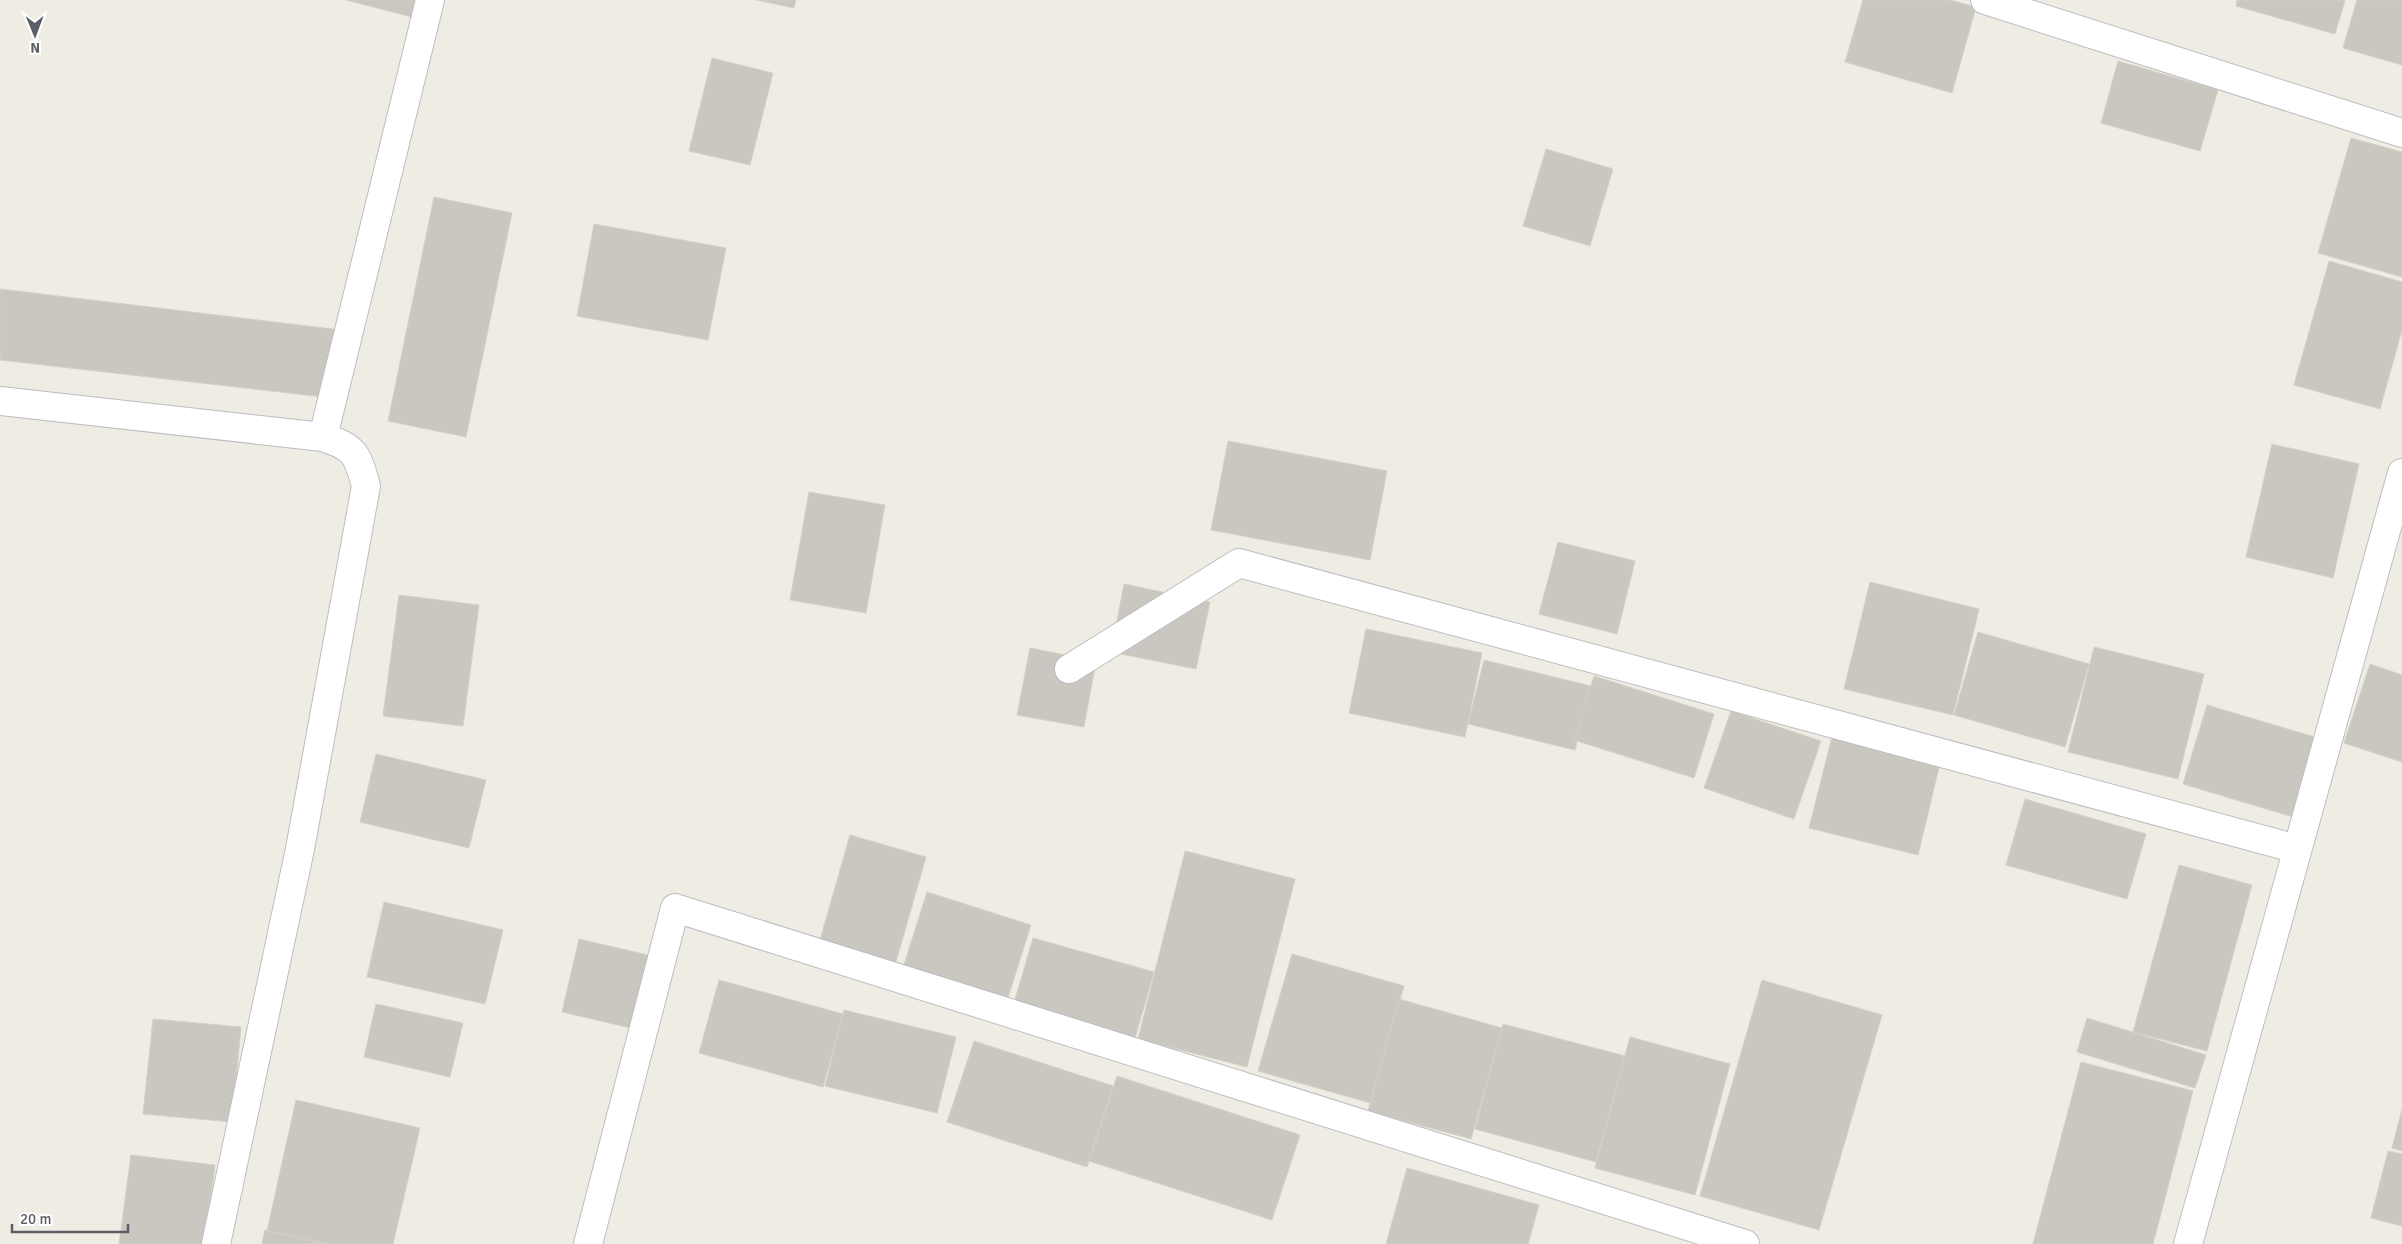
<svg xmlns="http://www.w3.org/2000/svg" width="2402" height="1244" font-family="Signika,sans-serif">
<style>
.building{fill:#cac7c0;stroke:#d5d0c1}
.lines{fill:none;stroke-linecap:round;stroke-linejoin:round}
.minor-casing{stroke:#bbbdc3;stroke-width:30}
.minor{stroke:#fff;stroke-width:28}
</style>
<rect width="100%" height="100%" fill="#efede3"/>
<g class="building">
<polygon points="346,0 421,0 416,18"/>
<polygon points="757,0 796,0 794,8"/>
<polygon points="1863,0 1950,0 1976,7 1952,93 1845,62"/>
<polygon points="2237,0 2345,0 2335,34 2236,6"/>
<polygon points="2357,0 2402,0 2402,65 2343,48"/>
<polygon points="712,58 773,73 750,165 689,151"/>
<polygon points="2118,61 2218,90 2200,151 2101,123"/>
<polygon points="2351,138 2402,152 2402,277 2318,253"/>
<polygon points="1546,149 1613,169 1590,246 1523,226"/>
<polygon points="434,197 512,213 466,437 388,421"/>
<polygon points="594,224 726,248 708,340 577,316"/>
<polygon points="2329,261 2402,282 2402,330 2380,409 2294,385"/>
<polygon points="0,289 341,330 332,398 0,360"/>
<polygon points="1228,441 1387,471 1370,560 1211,530"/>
<polygon points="2272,444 2359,464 2333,578 2246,557"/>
<polygon points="809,492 885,505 866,613 790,600"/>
<polygon points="1558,542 1635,561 1617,634 1539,614"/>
<polygon points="1870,582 1979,609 1953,715 1844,689"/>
<polygon points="1124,584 1210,602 1196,669 1111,652"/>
<polygon points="399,595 479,605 463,726 383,716"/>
<polygon points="1366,629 1482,653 1465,737 1349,713"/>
<polygon points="1978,632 2089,664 2065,747 1954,715"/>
<polygon points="2094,647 2204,674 2178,779 2068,752"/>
<polygon points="1030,648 1096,661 1084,727 1017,715"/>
<polygon points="1484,660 1591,686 1575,750 1468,724"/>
<polygon points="2370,664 2402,675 2402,762 2344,743"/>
<polygon points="1594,676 1714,714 1694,778 1574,740"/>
<polygon points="2207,705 2318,738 2293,817 2183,784"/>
<polygon points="1731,711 1821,741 1794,819 1704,788"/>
<polygon points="1833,733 1941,759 1918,855 1809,828"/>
<polygon points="376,754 486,780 469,848 360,822"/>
<polygon points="2025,799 2146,834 2127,899 2006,865"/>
<polygon points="850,835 926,857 896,962 820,940"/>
<polygon points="1185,851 1295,879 1247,1067 1138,1039"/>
<polygon points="2179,865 2252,885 2207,1051 2133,1032"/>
<polygon points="927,892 1031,925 1006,1004 902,971"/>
<polygon points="384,902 503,930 485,1004 367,977"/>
<polygon points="1033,938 1154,972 1135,1038 1014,1003"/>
<polygon points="579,939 665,959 648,1032 562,1012"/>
<polygon points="1292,954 1404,986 1370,1103 1258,1071"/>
<polygon points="719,980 843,1014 823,1087 699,1053"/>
<polygon points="1762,980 1882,1015 1819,1230 1700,1196"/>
<polygon points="1399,999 1502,1028 1471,1139 1368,1111"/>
<polygon points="376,1004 463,1023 450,1077 364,1057"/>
<polygon points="844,1010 956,1037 937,1113 825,1086"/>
<polygon points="2087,1018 2206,1055 2195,1088 2077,1052"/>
<polygon points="153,1019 241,1027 232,1122 143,1114"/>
<polygon points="1503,1024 1625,1056 1596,1162 1475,1129"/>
<polygon points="1630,1037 1730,1064 1695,1195 1595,1168"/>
<polygon points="974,1041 1113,1086 1087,1167 947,1122"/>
<polygon points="2081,1062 2193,1091 2153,1244 2033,1244"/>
<polygon points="1117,1076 1300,1135 1272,1220 1089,1161"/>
<polygon points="296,1100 420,1128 393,1244 327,1244 267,1231"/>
<polygon points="2402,1109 2402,1151 2392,1148"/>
<polygon points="2388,1151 2402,1154 2402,1226 2371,1218"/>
<polygon points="131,1155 215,1165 205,1244 119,1244"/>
<polygon points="1407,1168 1539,1205 1528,1244 1386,1244"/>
<polygon points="265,1230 267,1231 325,1244 262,1244"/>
</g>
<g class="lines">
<g class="minor-casing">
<g id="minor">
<polyline points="1985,0 2402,133"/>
<path d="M0 401 323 437C355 448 357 453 366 486L300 849 216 1244"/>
<polyline points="323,437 430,0"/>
<polyline points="1069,669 1239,563 2297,849"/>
<polyline points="588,1244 675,908 1745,1244"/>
<polyline points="2188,1244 2402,473"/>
</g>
</g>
<use href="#minor" class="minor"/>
</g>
<g transform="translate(35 35) rotate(179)" stroke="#ffffff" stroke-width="4" paint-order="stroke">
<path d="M0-4L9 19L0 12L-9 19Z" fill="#5b5f65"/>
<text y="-8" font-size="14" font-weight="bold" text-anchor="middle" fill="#5b5f65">N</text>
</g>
<path d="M12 1224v8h116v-8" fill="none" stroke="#5b5f65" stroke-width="2.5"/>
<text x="20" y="1224" font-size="15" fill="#5b5f65" stroke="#ffffff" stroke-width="4" paint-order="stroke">20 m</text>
</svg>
